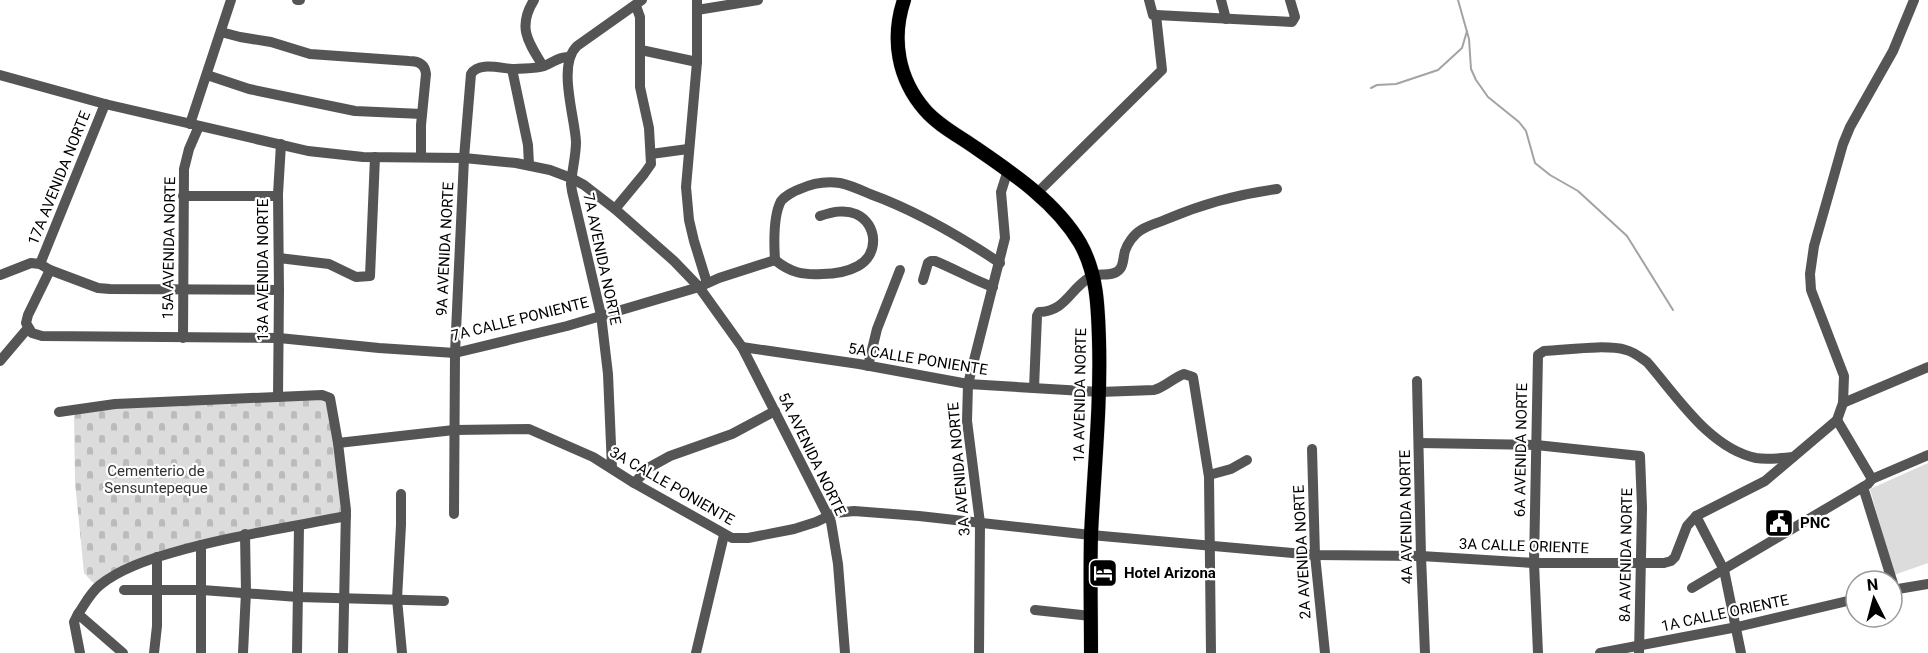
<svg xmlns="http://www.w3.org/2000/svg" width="1928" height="653" font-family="Roboto,sans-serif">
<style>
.cemetery{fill:url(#cemetery-stones)}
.pitch{fill:#dcdcdc}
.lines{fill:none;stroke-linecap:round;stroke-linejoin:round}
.stream{stroke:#a3a3a3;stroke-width:2}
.major-casing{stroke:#dbdbdb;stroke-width:15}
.minor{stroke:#555;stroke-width:10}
.major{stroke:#000;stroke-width:14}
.labels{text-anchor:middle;stroke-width:4.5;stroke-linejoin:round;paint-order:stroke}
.street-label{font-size:15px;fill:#000;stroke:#fff}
.park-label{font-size:15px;fill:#333;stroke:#fff}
.poi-label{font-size:15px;font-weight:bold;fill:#000;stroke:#fff;text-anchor:start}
</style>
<defs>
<pattern id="cemetery-stones" width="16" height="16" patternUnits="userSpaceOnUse" patternTransform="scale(1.5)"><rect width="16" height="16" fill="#dcdcdc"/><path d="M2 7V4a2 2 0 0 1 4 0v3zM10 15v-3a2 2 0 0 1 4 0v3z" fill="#bbb"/></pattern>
</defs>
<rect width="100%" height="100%" fill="#fff"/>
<polygon class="cemetery" points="327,396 345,515 179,551 97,587 84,573 75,482 74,414 119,407"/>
<polygon class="pitch" points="1928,463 1928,563 1894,575 1870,489"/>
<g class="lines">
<g class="stream">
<polyline points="1458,0 1469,39 1471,69 1476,80 1488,97 1519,122 1526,131 1535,163 1550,175 1578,191 1627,236 1673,310"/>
<polyline points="1371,88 1377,85 1396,84 1438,70 1462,48 1467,31"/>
</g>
<g class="major-casing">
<path id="major" d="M904 0C891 39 898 79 925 110 938 125 957 135 973 146 1011 172 1056 202 1080 243 1097 273 1098 306 1099 340 1101 405 1094 470 1091 535 1090 574 1091 614 1091 653"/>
</g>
<g class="minor">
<polyline points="297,0 300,0"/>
<path d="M534 0C517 27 528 42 543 66"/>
<polyline points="697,0 697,62 686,187 689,220 694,241 707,283"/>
<polyline points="1221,0 1226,19"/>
<polyline points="697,10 758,0"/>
<polyline points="1156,15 1292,22 1295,17 1290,0"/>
<path d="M221 32 240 37 271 42 310 54 409 61C418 61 425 64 426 74L421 125V157"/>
<polyline points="641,50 697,62"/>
<polyline points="512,69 528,145 529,165"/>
<polyline points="0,75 105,104 308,151 363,157 464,158 516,163 550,170 571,178 584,185 615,209 674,261 699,287 742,347 831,522 838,564 845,653"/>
<polyline points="207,75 249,89 355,111 422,114"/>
<polyline points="190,124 231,0"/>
<polyline points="651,154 688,149"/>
<polyline points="1036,194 1162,70 1156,15 1153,15 1149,0"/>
<polyline points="183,196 278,196"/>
<polyline points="615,209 644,174 651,164 649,128 640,87 640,17 636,6"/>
<polyline points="279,258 329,264 356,277 370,276 375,157"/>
<path d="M775 260C791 273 803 275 822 274 834 274 847 272 858 266 879 255 878 224 856 214 844 209 832 212 820 216"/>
<polyline points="40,264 105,104"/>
<path d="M50 270 28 315 26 323 32 333 42 336 279 338 379 348 455 353 567 326 699 287 719 278 775 260C774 244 773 216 781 201 785 196 794 191 800 189 813 183 827 181 840 183 850 185 861 190 870 194 917 211 958 235 1000 263"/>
<polyline points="0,275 31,263 40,264 50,270 98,288 110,289 279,290"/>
<path d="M923 280 928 263 931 261H935C955 269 973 280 993 287"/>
<polyline points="183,338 184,169 189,149 199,126"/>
<path d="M742 347 859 364 968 384 1100 392 1154 390C1165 387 1173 378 1184 374L1193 377 1209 477 1211 653"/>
<polyline points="0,361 28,328"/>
<polyline points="868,366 877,329 900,270"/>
<polyline points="1417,381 1421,556 1425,653"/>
<path d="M1034 388 1037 316 1039 312C1066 311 1069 290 1090 277 1099 272 1113 278 1120 269 1124 264 1123 257 1125 251 1127 244 1134 234 1141 230 1149 225 1158 223 1167 219 1202 204 1239 194 1277 189"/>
<polyline points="278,397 279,290 278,194 281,144"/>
<polyline points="1843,403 1928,367"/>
<polyline points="59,412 115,404 322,395 330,398 338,443 346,510 343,653"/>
<polyline points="1837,420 1872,479"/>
<polyline points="338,443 454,430 529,429 593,457 634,483 732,538 748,538 794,529 816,522 835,513 854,511 919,516 1091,535 1315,555 1421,556 1534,563 1664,563 1671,561 1675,557 1687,526 1696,516 1765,481 1837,420 1843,403 1844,376 1811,290 1810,274 1814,246 1843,144 1850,127 1893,51 1914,0"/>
<polyline points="1419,443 1536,445 1640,456 1642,508 1639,653"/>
<polyline points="1312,449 1315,555 1325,653"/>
<path d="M612 468 608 374 601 315 572 191 571 184C572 170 576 156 576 142 575 117 557 65 577 46L642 0"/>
<polyline points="1209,475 1231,469 1247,460"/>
<polyline points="634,483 650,467 670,456 732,434 775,411"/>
<polyline points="1863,487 1895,590"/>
<polyline points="401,494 401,525 397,599 402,653"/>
<path d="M454 514 455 353 464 158 471 74C479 61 502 69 515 69 524 68 535 69 544 66 553 63 559 56 570 57"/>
<polyline points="1696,516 1724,570 1741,653"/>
<polyline points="1692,588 1868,484 1872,479 1928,455"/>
<polyline points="124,590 202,590 298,597 444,601"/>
<polyline points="1892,590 1928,584"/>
<polyline points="1035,610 1091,616"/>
<polyline points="78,614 74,622 80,653"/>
<path d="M123 653 78 614C85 604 90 593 100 585 120 569 147 560 171 553 229 536 287 528 346 516"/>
<polyline points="154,653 157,626 157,557"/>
<polyline points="201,653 201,545"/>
<polyline points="243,653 246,592 245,534"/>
<polyline points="297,653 299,526"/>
<polyline points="696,653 724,535"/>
<polyline points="979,653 980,523 967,421 968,384 1005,238 1001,192 1008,170"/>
<path d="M1538 653 1534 563 1538 355 1544 351C1567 350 1605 344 1626 350 1634 352 1640 357 1647 362 1677 396 1709 448 1756 458 1768 460 1781 458 1793 457"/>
<polyline points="1600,653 1737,627 1856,599"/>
</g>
<use href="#major" class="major"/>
</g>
<defs>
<g id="civic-square" transform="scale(1.5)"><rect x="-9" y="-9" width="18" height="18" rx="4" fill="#000" stroke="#fff"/><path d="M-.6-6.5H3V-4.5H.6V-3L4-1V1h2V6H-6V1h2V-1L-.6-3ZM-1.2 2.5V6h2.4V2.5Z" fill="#fff"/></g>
<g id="hotel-square" transform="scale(1.5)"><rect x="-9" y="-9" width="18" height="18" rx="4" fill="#000" stroke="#fff"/><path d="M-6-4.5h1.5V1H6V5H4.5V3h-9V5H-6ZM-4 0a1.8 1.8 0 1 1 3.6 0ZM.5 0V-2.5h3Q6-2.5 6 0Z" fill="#fff"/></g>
</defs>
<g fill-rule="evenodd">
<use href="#civic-square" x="1779" y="523"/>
<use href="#hotel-square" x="1103" y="573"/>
</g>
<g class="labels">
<g class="street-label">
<text transform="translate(59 178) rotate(-68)" y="5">17A AVENIDA NORTE</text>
<text transform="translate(169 248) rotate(-89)" y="5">15A AVENIDA NORTE</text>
<text transform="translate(445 249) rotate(-87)" y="5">9A AVENIDA NORTE</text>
<text transform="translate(602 259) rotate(78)" y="5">7A AVENIDA NORTE</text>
<text transform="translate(263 270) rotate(-90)" y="5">13A AVENIDA NORTE</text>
<text transform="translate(520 319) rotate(-14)" y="5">7A CALLE PONIENTE</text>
<text transform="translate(918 359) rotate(9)" y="5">5A CALLE PONIENTE</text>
<text transform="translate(1080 395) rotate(-89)" y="5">1A AVENIDA NORTE</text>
<text transform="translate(1521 450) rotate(-89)" y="5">6A AVENIDA NORTE</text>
<text transform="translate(812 454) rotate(64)" y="5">5A AVENIDA NORTE</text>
<text transform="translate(959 469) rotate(-95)" y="5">3A AVENIDA NORTE</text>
<text transform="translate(672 486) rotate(30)" y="5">3A CALLE PONIENTE</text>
<text transform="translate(1406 517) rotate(-91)" y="5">4A AVENIDA NORTE</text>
<text transform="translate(1524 546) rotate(2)" y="5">3A CALLE ORIENTE</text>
<text transform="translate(1302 552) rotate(-93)" y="5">2A AVENIDA NORTE</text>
<text transform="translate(1626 555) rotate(-89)" y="5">8A AVENIDA NORTE</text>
<text transform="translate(1725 613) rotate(-12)" y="5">1A CALLE ORIENTE</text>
</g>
<g class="park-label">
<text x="156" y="476">Cementerio de<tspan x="156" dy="17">Sensuntepeque</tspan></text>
</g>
<g class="poi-label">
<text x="1800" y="528">PNC</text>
<text x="1124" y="578">Hotel Arizona</text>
</g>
</g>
<g transform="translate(1874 599) rotate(354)"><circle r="28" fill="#ffffff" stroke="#999999" stroke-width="1.5"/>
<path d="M0-4.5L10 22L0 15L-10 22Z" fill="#000000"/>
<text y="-9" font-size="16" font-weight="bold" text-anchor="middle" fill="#000000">N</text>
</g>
</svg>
